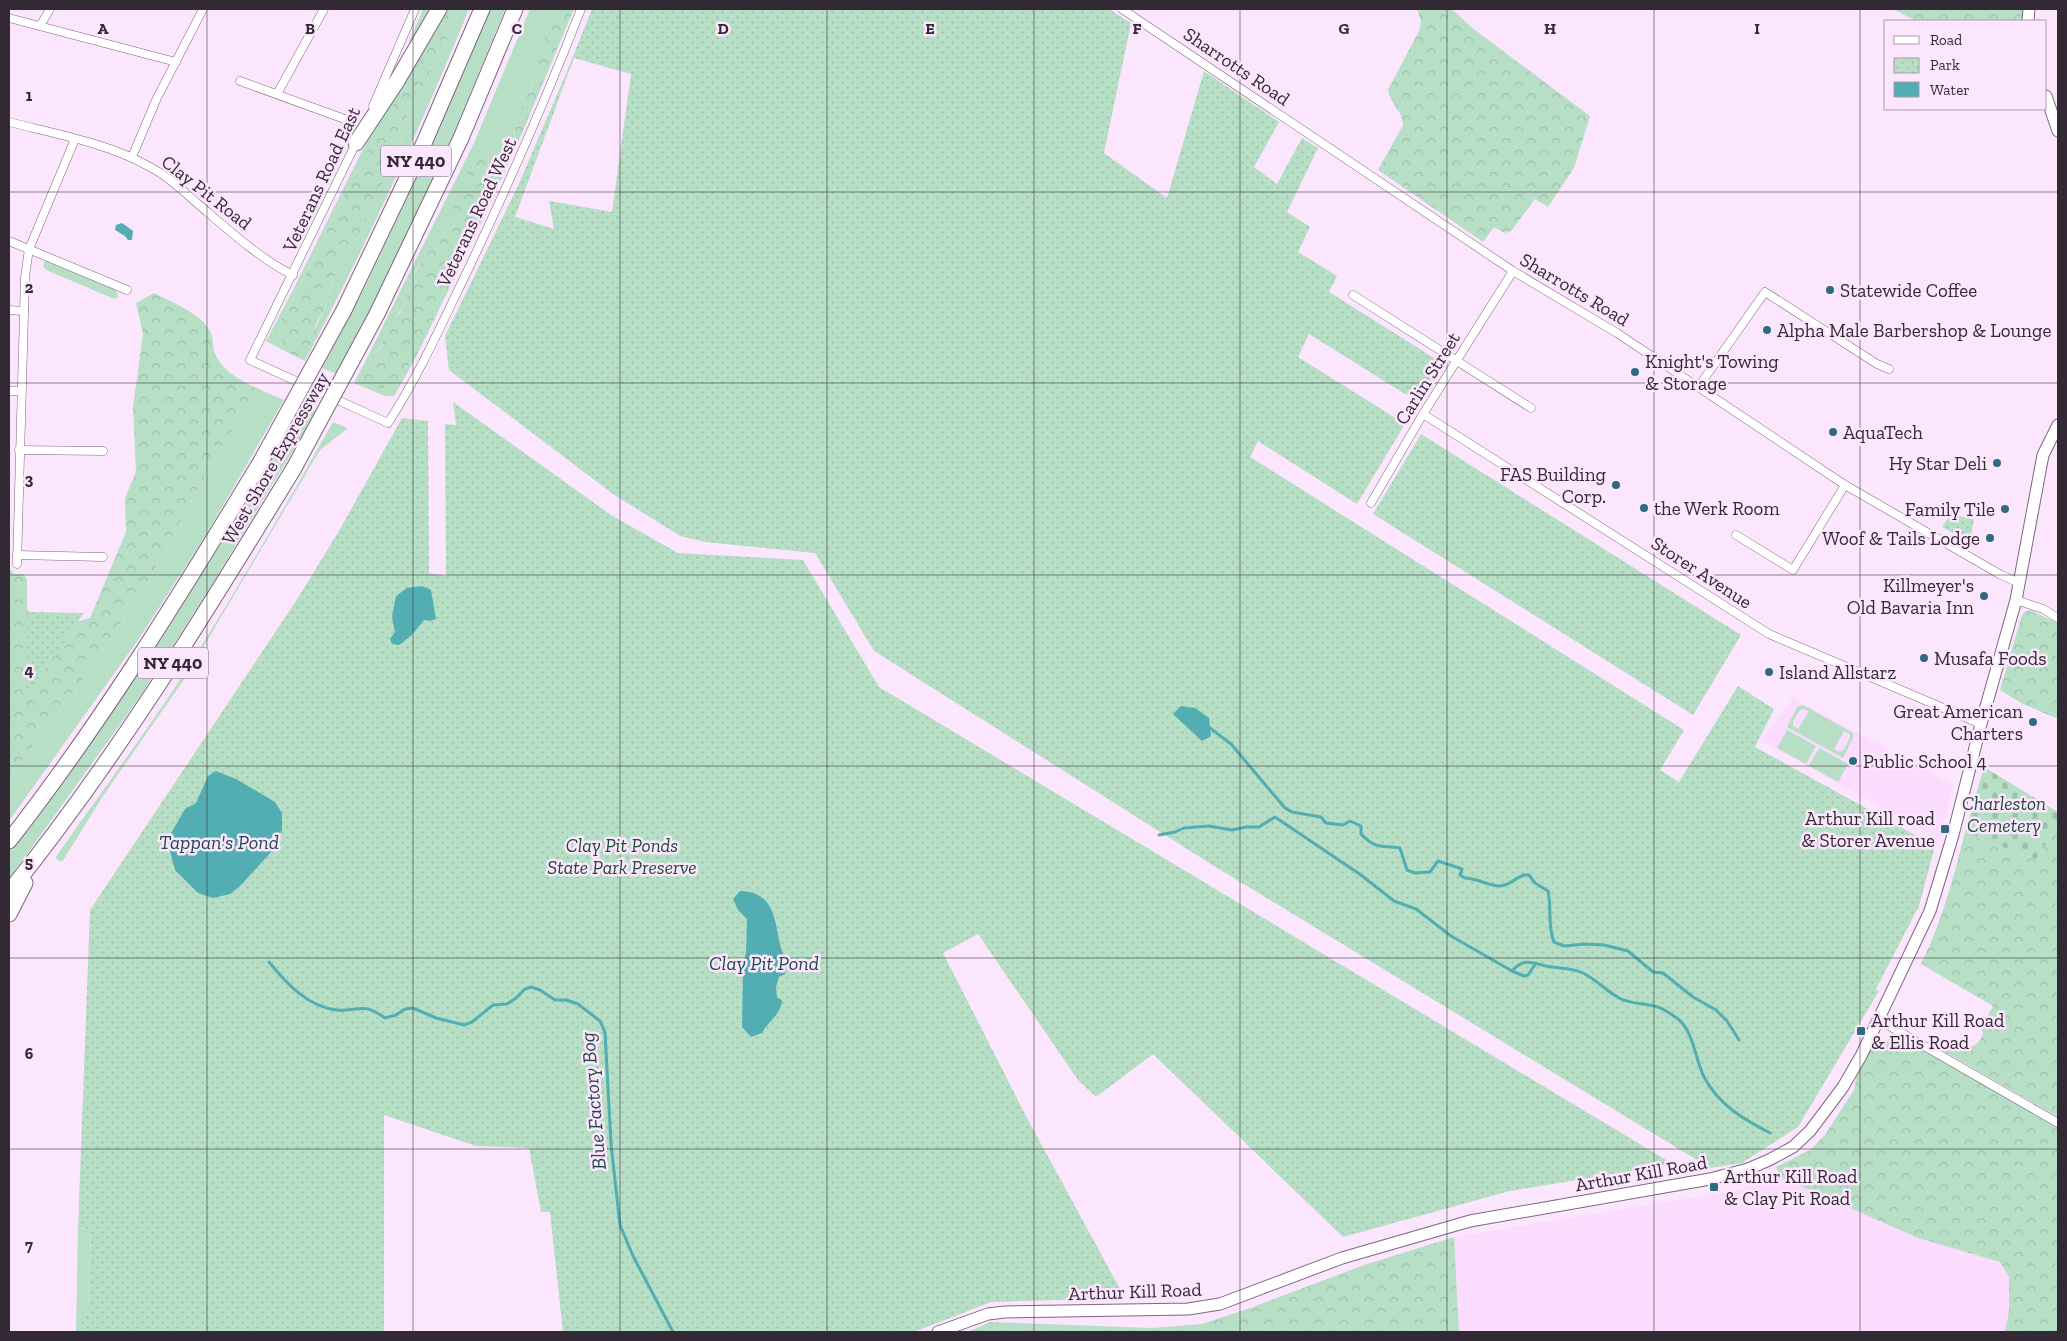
<svg xmlns="http://www.w3.org/2000/svg" width="2067" height="1341" font-family="'Zilla Slab',serif">
<style>
.built{fill:#fbdbfe}
.grass{fill:#b6dfc6;fill-rule:evenodd}
.forest{fill:url(#forest-crowns)}
.cemetery{fill:url(#cemetery-stones)}
.park{fill:url(#park-dots);fill-rule:evenodd}
.water{fill:#53aeb3}
.lines{fill:none;stroke-linecap:round;stroke-linejoin:round}
.stream{stroke:#53aeb3;stroke-width:3}
.street-casing{stroke:#7d667f;stroke-width:9}
.secondary-casing{stroke:#7d667f;stroke-width:13}
.highway-casing{stroke:#7d667f;stroke-width:17}
.street{stroke:#fff;stroke-width:8}
.secondary{stroke:#fff;stroke-width:11}
.highway{stroke:#fff;stroke-width:15}
.highway-bridge-casing{stroke:#7d667f;stroke-width:17;stroke-linecap:butt}
.highway-bridge{stroke:#fff;stroke-width:15}
.grid{fill:none;stroke:#332934;stroke-width:1;stroke-opacity:0.55}
.poi-dot{fill:#2d6b81;stroke:#fce6fe;stroke-width:2}
.labels{text-anchor:middle;stroke-width:5;stroke-linejoin:round;paint-order:stroke}
.shield{fill:#fce6fe;stroke:#6f6271;stroke-width:1}
.shield-label{font-size:18px;font-weight:bold;fill:#332934}
.street-label{font-size:19px;fill:#332934;stroke:#fce6fe}
.poi-label{font-size:19px;fill:#332934;stroke:#fce6fe;text-anchor:start}
.park-label{font-size:19px;font-style:italic;fill:#1b4d33;stroke:#fce6fe}
.water-label{font-size:20px;font-style:italic;fill:#224b4e;stroke:#fce6fe}
.grid-label{font-size:16px;text-anchor:middle;font-weight:bold;fill:#332934;stroke:#fce6fe;stroke-width:5;stroke-linejoin:round;paint-order:stroke}
</style>
<defs>
<pattern id="forest-crowns" width="20" height="18" patternUnits="userSpaceOnUse" patternTransform="scale(1.25)"><rect width="20" height="18" fill="#b6dfc6"/><path d="M2 6a3 3 0 1 1 6 0M12 15a3 3 0 1 1 6 0" fill="none" stroke="#9dbfab"/></pattern>
<pattern id="cemetery-stones" width="16" height="16" patternUnits="userSpaceOnUse" patternTransform="scale(1.25)"><rect width="16" height="16" fill="#b6dfc6"/><path d="M2 7V4a2 2 0 0 1 4 0v3zM10 15v-3a2 2 0 0 1 4 0v3z" fill="#9dbfab"/></pattern>
<pattern id="park-dots" width="8" height="8" patternUnits="userSpaceOnUse" patternTransform="scale(1.25)"><rect width="8" height="8" fill="#b6dfc6"/><path d="M2 2h.1M6 6h.1" fill="none" stroke="#9dbfab" stroke-width="1.8" stroke-linecap="round"/></pattern>
</defs>
<rect width="100%" height="100%" fill="#fce6fe"/>
<g class="built">
<polygon points="1793,698 1953,785 1940,839 1761,741"/>
<polygon points="1780,1177 1918,1238 2000,1262 2009,1277 2009,1311 2005,1332 1459,1332 1454,1237 1744,1189"/>
</g>
<g class="grass">
<polygon points="423,9 433,9 413,44 409,42"/>
<polygon points="444,9 448,9 354,175 328,226 325,237 279,325 282,346 285,351 266,341 295,286 363,149"/>
<path d="M461 9H469C424 120 374 228 319 334L315 329 324 310 333 280 342 258 352 249 358 239 377 193 395 164 408 110 425 88 434 62 445 45Z"/>
<polygon points="490,9 505,9 449,146 387,276 337,374 322,368 363,291 418,175"/>
<path d="M530 9H552C545 35 540 62 531 87 525 106 512 121 514 142L515 143 520 138 484 217 489 168 488 150 485 145H481L443 236 425 256 413 276 416 281 413 287 407 294 404 308 399 312 384 336 381 346 375 354 367 358 474 143Z"/>
<polygon points="45,261 49,261 116,290 118,296 115,299 112,298 46,270 43,266"/>
<polygon points="414,361 394,396 385,396 354,383 379,389 403,374 406,367"/>
<polygon points="263,391 284,400 203,540 138,640 9,821 9,779 72,694 141,594 226,438"/>
<polygon points="303,406 317,411 206,594 139,698 9,879 9,852 97,733 151,653 241,512 280,442"/>
<path d="M333 422 348 428 320 450 185 678 103 796 62 862 55 858C99 795 145 734 187 669 238 588 286 505 333 422Z"/>
<path d="M1803 705 1853 733V738L1843 758 1787 727 1797 707ZM1804 709 1809 711 1798 729 1793 726V721L1800 710ZM1844 731 1850 734V737L1844 750 1839 752 1834 749Z"/>
<polygon points="1787,730 1816,746 1806,764 1777,748"/>
<polygon points="1819,748 1848,764 1838,782 1809,766"/>
<polygon points="78,1228 91,1230 88,1309 79,1317 79,1332 76,1332"/>
</g>
<g class="forest">
<polygon points="448,9 461,9 445,45 434,62 425,88 408,110 395,164 377,193 358,239 352,249 342,258 333,280 324,310 316,324 315,329 319,334 305,361 285,351 282,346 279,325 325,237 328,226 365,154"/>
<polygon points="552,9 574,9 520,138 515,143 514,135 517,118 531,88"/>
<path d="M1417 9H1452L1471 27 1590 116 1574 168 1548 207 1535 199 1511 231 1504 233 1494 227 1483 242 1378 170 1403 125C1403 111 1390 104 1388 90L1419 31 1421 21Z"/>
<polygon points="1893,9 2023,9 2023,21 1916,21"/>
<polygon points="481,145 485,145 488,150 489,168 484,217 414,361 406,367 401,380 398,384 379,389 354,383 367,358 375,354 381,347 384,336 393,320 404,308 407,294 413,287 416,281 413,277 425,256 443,236 463,180"/>
<path d="M154 293C173 303 199 312 210 331 214 338 212 347 215 354 223 373 246 383 263 391L226 438 141 594 72 694 9 779V569L15 574H24L27 580V609L34 616 73 623 90 618 126 532 125 498 136 472 133 407 143 334 136 303Z"/>
<polygon points="2029,610 2058,623 2058,719 2021,703 2000,690 2021,618 2024,612"/>
<path d="M2058 823V1117L1938 1048C1957 1042 1974 1057 1983 1034L1981 1028 1993 1006 1921 964C1943 919 1953 879 1965 832L2036 860Z"/>
<path d="M1879 1041 1910 1044 1936 1055 2058 1125V1332H2005L2009 1311V1277L2000 1262 1918 1238 1780 1177 1776 1167 1810 1150 1825 1135 1855 1088C1855 1073 1868 1051 1879 1041Z"/>
<polygon points="1454,1237 1459,1332 967,1332 990,1322 1153,1328 1202,1324 1253,1307 1364,1265"/>
</g>
<polygon class="cemetery" points="1984,767 2058,812 2058,823 2036,860 1965,832"/>
<g class="park">
<path d="M592 9H1109L1131 23 1104 153 1167 198 1204 71 1279 122 1254 167 1277 184 1302 138 1318 148 1287 212 1310 227 1298 252 1337 276 1329 292 1442 363 1418 402 1309 334 1298 357 1405 424 1357 504 1258 441 1250 457 1684 730 1660 770 1679 782 1738 686 1774 709 1755 747 1935 846 1919 906 1876 989 1879 991 1798 1127 1742 1163 1710 1168 1214 866 874 651 815 553 705 542 680 536 613 494 449 370 445 336 517 188 565 76ZM574 58 631 74 612 212 549 201 554 229 515 217Z"/>
<polygon points="453,402 611,515 678,553 803,560 879,687 1673,1164 1510,1191 1343,1237 1153,1054 1096,1097 1078,1080 978,934 943,953 1027,1118 1125,1298 991,1302 914,1332 563,1332 550,1212 541,1212 529,1148 476,1146 384,1115 384,1332 79,1332 79,1317 88,1309 91,1230 78,1228 90,910 296,601 339,531 402,418 428,421 429,573 446,576 445,424 456,425"/>
<polygon points="1421,434 1741,635 1693,715 1373,514"/>
<polygon points="1951,514 1974,519 1970,542 1942,527"/>
<polygon points="28,612 84,613 26,696"/>
</g>
<g class="water">
<polygon points="122,223 133,231 132,240 128,240 125,236 115,230 116,225"/>
<polygon points="422,586 431,590 436,619 430,621 424,620 412,635 399,645 392,644 390,639 395,632 392,617 396,596 407,588"/>
<polygon points="1181,706 1195,708 1209,718 1211,736 1202,741 1173,714"/>
<polygon points="216,771 236,779 275,802 282,813 282,830 271,852 240,886 230,894 213,898 198,893 175,870 167,840 185,809 196,803 208,776"/>
<path d="M740 891C776 892 774 921 781 948 784 958 788 964 785 974L779 977 776 987 777 998 782 1000C781 1015 768 1021 762 1033L751 1037 742 1027 743 968 746 952 747 919 738 910 733 899Z"/>
</g>
<g class="lines">
<g class="stream">
<path d="M1210 728 1231 744 1285 808 1292 812 1321 817 1326 823 1343 825 1350 821 1361 826V834C1376 850 1382 845 1400 848L1407 870 1415 873 1430 872 1438 861 1462 869 1460 875 1465 878C1477 878 1488 886 1500 886 1512 886 1518 873 1529 875L1535 883 1548 891C1552 908 1547 925 1554 942L1564 946 1585 944 1604 945 1628 951 1653 972 1663 973 1693 997 1716 1010 1727 1021 1739 1040"/>
<path d="M1159 835 1175 832 1184 828 1209 826 1232 830 1246 827H1259L1275 817 1361 875 1394 901 1416 909 1451 936 1512 971C1523 958 1531 962 1546 966 1559 969 1570 967 1583 973 1597 980 1607 992 1621 999 1632 1004 1643 1003 1654 1006 1662 1007 1671 1014 1678 1019 1694 1032 1695 1059 1704 1077 1719 1105 1743 1119 1770 1133"/>
<path d="M269 962C287 984 308 1007 337 1010 362 1012 361 1001 385 1018L396 1015 405 1009 413 1008 436 1018 464 1025 472 1022 493 1005 507 1004 516 998 525 989 531 987 540 990 555 1000H566L578 1004 600 1021 605 1032 611 1144 620 1225 633 1256 673 1332"/>
<polyline points="1512,971 1524,976 1528,975 1536,963"/>
</g>
<g class="street-casing">
<g id="street">
<polyline points="1122,9 1513,271 1617,333 1845,485 2001,575 2019,583"/>
<polyline points="9,18 176,62"/>
<polyline points="40,26 50,9"/>
<polyline points="240,81 350,121"/>
<polyline points="277,94 324,9"/>
<polyline points="373,106 415,9"/>
<path d="M9 122C56 134 108 143 150 167 168 176 183 191 198 204 225 227 261 260 293 275"/>
<path d="M357 141 250 360 388 423C418 377 441 325 465 276 507 188 546 99 581 9"/>
<polyline points="132,157 157,98 203,9"/>
<polyline points="9,241 127,290"/>
<polyline points="1353,295 1531,408"/>
<polyline points="9,310 24,311"/>
<polyline points="1699,386 1765,292 1877,364 1889,369"/>
<polyline points="9,391 21,391"/>
<polyline points="1423,414 1769,634 1981,724"/>
<polyline points="19,450 103,451"/>
<polyline points="1371,503 1423,414 1513,271"/>
<polyline points="1736,535 1793,570 1845,485"/>
<polyline points="17,555 103,557"/>
<polyline points="17,564 25,277 29,249 75,139"/>
<polyline points="2016,600 2043,609 2058,618"/>
<polyline points="1879,1020 2058,1123"/>
</g>
</g>
<g class="secondary-casing">
<g id="secondary">
<polyline points="2028,21 2029,9"/>
<polyline points="2046,96 2058,131"/>
<polyline points="938,1332 988,1314 1005,1312 1188,1309 1220,1304 1342,1258 1470,1221 1710,1179 1748,1169 1769,1160 1793,1147 1810,1131 1843,1087 1861,1056 1930,911 1953,835 1981,724 2016,600 2043,455 2058,425"/>
</g>
</g>
<g class="highway-casing">
<g id="highway">
<polyline points="356,143 397,81 439,9"/>
<polyline points="344,310 424,143 482,9"/>
<polyline points="377,314 461,138 515,9"/>
<path d="M9 841C102 722 182 592 260 463"/>
<path d="M9 892C116 759 205 614 294 468"/>
<polyline points="9,914 25,883"/>
</g>
</g>
<use href="#street" class="street"/>
<use href="#secondary" class="secondary"/>
<use href="#highway" class="highway"/>
<g class="highway-bridge-casing">
<g id="highway-bridge">
<polyline points="260,463 344,310"/>
<polyline points="294,468 377,314"/>
</g>
</g>
<use href="#highway-bridge" class="highway-bridge"/>
</g>
<path class="grid" d="M207 9V1332M413 9V1332M620 9V1332M827 9V1332M1034 9V1332M1240 9V1332M1447 9V1332M1654 9V1332M1860 9V1332M9 192H2058M9 383H2058M9 575H2058M9 766H2058M9 958H2058M9 1149H2058"/>
<g class="poi-dot">
<circle cx="1830" cy="290" r="5"/>
<circle cx="1767" cy="330" r="5"/>
<circle cx="1635" cy="372" r="5"/>
<circle cx="1833" cy="432" r="5"/>
<circle cx="1997" cy="463" r="5"/>
<circle cx="1616" cy="485" r="5"/>
<circle cx="1644" cy="508" r="5"/>
<circle cx="2005" cy="509" r="5"/>
<circle cx="1990" cy="538" r="5"/>
<circle cx="1984" cy="596" r="5"/>
<circle cx="1924" cy="658" r="5"/>
<circle cx="1769" cy="672" r="5"/>
<circle cx="2033" cy="722" r="5"/>
<circle cx="1853" cy="761" r="5"/>
<rect x="1940" y="824" width="10" height="10" rx="2.5"/>
<rect x="1856" y="1026" width="10" height="10" rx="2.5"/>
<rect x="1709" y="1182" width="10" height="10" rx="2.5"/>
</g>
<g class="labels">
<g class="shield">
<rect x="381" y="145.5" width="70" height="31" rx="4"/>
<rect x="138" y="647.5" width="70" height="31" rx="4"/>
</g>
<g class="shield-label">
<text x="416" y="167">NY 440</text>
<text x="173" y="669">NY 440</text>
</g>
<g class="street-label">
<text transform="translate(1237 66) rotate(34)" y="7">Sharrotts Road</text>
<text transform="translate(321 179) rotate(-65)" y="7">Veterans Road East</text>
<text transform="translate(207 192) rotate(38)" y="7">Clay Pit Road</text>
<text transform="translate(476 212) rotate(-65)" y="7">Veterans Road West</text>
<text transform="translate(1575 289) rotate(31)" y="7">Sharrotts Road</text>
<text transform="translate(1427 378) rotate(-58)" y="7">Carlin Street</text>
<text transform="translate(275 458) rotate(-60)" y="7">West Shore Expressway</text>
<text transform="translate(1702 572) rotate(33)" y="7">Storer Avenue</text>
<text transform="translate(1641 1173) rotate(-10)" y="7">Arthur Kill Road</text>
<text transform="translate(1135 1291) rotate(-2)" y="7">Arthur Kill Road</text>
</g>
<g class="poi-label">
<text x="1840" y="297">Statewide Coffee</text>
<text x="1777" y="337">Alpha Male Barbershop &amp; Lounge</text>
<text x="1645" y="368">Knight's Towing<tspan x="1645" dy="22">&amp; Storage</tspan></text>
<text x="1843" y="439">AquaTech</text>
<text x="1987" y="470" text-anchor="end">Hy Star Deli</text>
<text x="1606" y="481" text-anchor="end">FAS Building<tspan x="1606" dy="22">Corp.</tspan></text>
<text x="1654" y="515">the Werk Room</text>
<text x="1995" y="516" text-anchor="end">Family Tile</text>
<text x="1980" y="545" text-anchor="end">Woof &amp; Tails Lodge</text>
<text x="1974" y="592" text-anchor="end">Killmeyer's<tspan x="1974" dy="22">Old Bavaria Inn</tspan></text>
<text x="1934" y="665">Musafa Foods</text>
<text x="1779" y="679">Island Allstarz</text>
<text x="2023" y="718" text-anchor="end">Great American<tspan x="2023" dy="22">Charters</tspan></text>
<text x="1863" y="768">Public School 4</text>
<text x="1935" y="825" text-anchor="end">Arthur Kill road<tspan x="1935" dy="22">&amp; Storer Avenue</tspan></text>
<text x="1871" y="1027">Arthur Kill Road<tspan x="1871" dy="22">&amp; Ellis Road</tspan></text>
<text x="1724" y="1183">Arthur Kill Road<tspan x="1724" dy="22">&amp; Clay Pit Road</tspan></text>
</g>
<g class="park-label">
<text x="2004" y="810">Charleston<tspan x="2004" dy="22">Cemetery</tspan></text>
<text x="622" y="852">Clay Pit Ponds<tspan x="622" dy="22">State Park Preserve</tspan></text>
</g>
<g class="water-label">
<text x="219" y="849">Tappan's Pond</text>
<text x="764" y="970">Clay Pit Pond</text>
<text transform="translate(593 1101) rotate(-95)" y="7">Blue Factory Bog</text>
</g>
</g>
<g class="grid-label">
<text x="103" y="34">A</text>
<text x="310" y="34">B</text>
<text x="517" y="34">C</text>
<text x="723" y="34">D</text>
<text x="930" y="34">E</text>
<text x="1137" y="34">F</text>
<text x="1344" y="34">G</text>
<text x="1550" y="34">H</text>
<text x="1757" y="34">I</text>
<text x="29" y="101">1</text>
<text x="29" y="293">2</text>
<text x="29" y="485">3</text>
<text x="29" y="676">4</text>
<text x="29" y="868">5</text>
<text x="29" y="1059">6</text>
<text x="29" y="1251">7</text>
</g>
<rect width="2067" height="1341" fill="none" stroke="#332934" stroke-width="20"/>
<rect x="1884" y="20" width="162" height="90" fill="#fce6fe" stroke="#ac9aad"/>
<rect x="1894" y="36" width="25" height="8" fill="#ffffff" stroke="#ac9aad"/>
<text x="1930" y="45" font-size="15" fill="#332934">Road</text>
<rect x="1894" y="58" width="25" height="15" fill="url(#park-dots)" stroke="#ac9aad"/>
<text x="1930" y="70" font-size="15" fill="#332934">Park</text>
<rect x="1894" y="82" width="25" height="15" fill="#53aeb3" stroke="#ac9aad"/>
<text x="1930" y="95" font-size="15" fill="#332934">Water</text>
</svg>
